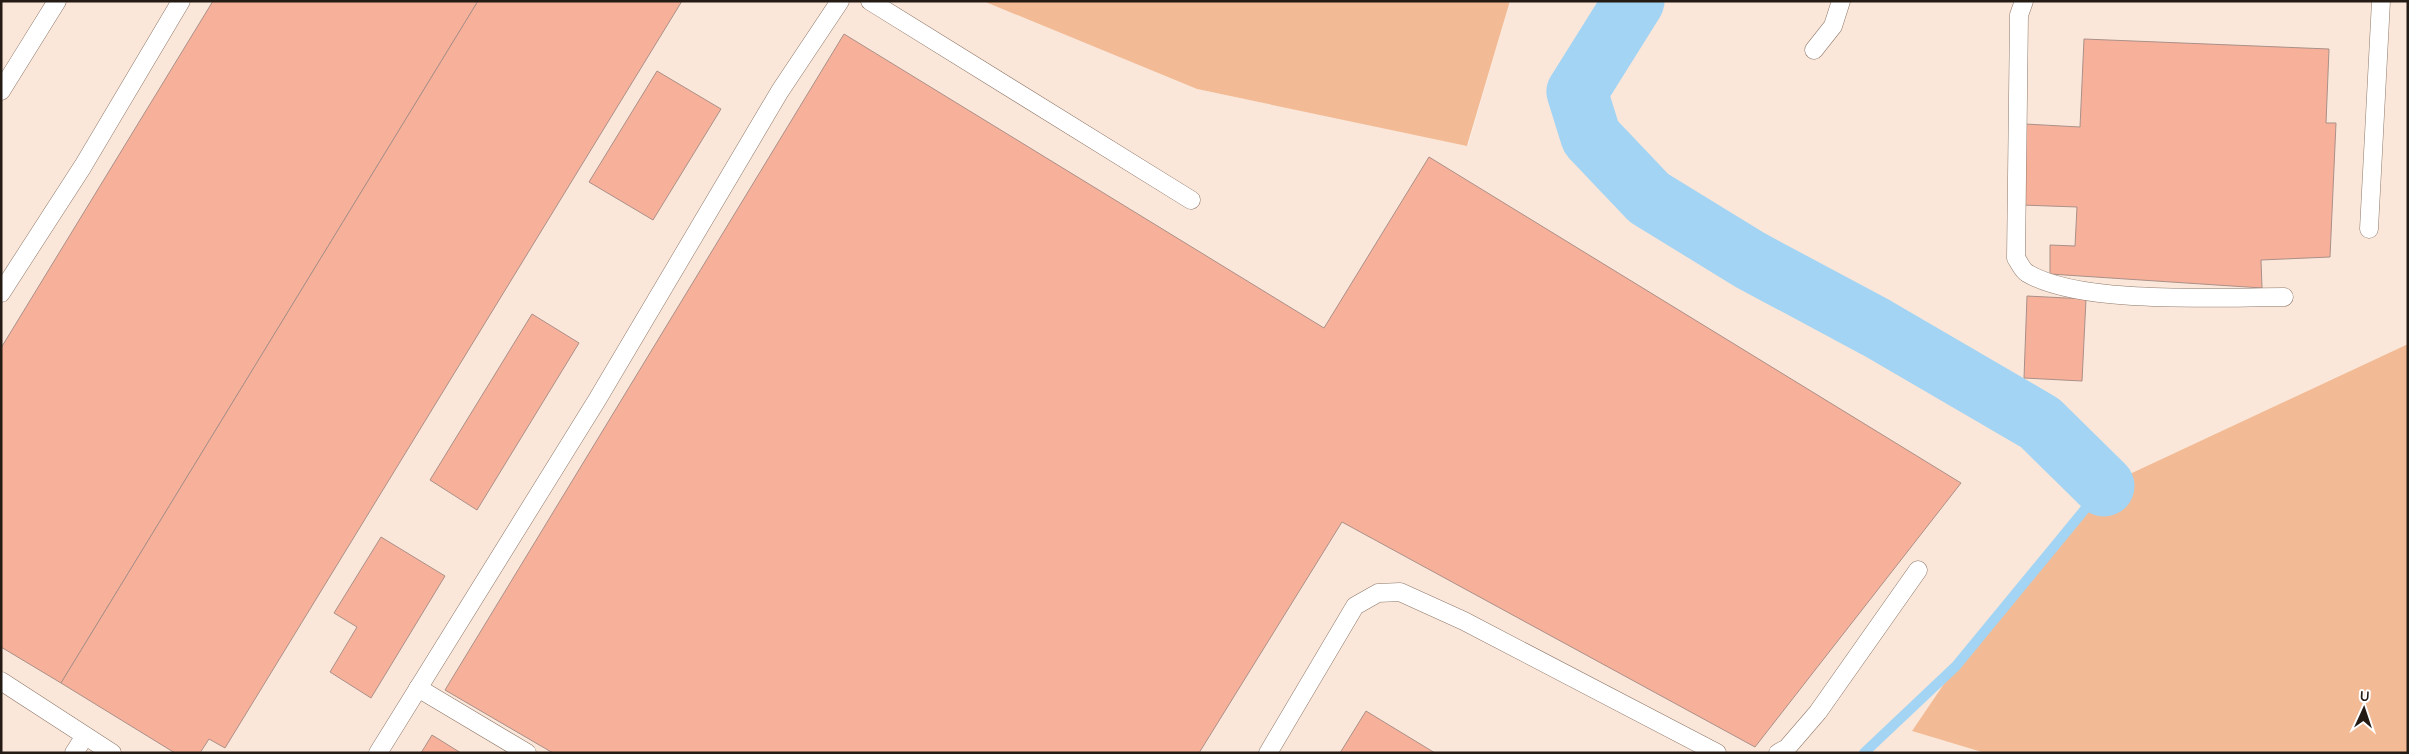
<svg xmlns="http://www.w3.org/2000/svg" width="2409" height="754" font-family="Quicksand,sans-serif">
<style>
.built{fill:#fae7da}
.green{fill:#f2bb95}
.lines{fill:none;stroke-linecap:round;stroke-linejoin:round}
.stream{stroke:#a3d4f3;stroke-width:10}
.river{stroke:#a3d4f3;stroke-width:61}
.building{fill:#f7b09a;stroke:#ab9088}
.service-casing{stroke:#8f796a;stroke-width:19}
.service{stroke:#fff;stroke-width:18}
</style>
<rect width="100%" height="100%" fill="#fcf7f3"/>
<polygon class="built" points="1,1 983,1 1197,89 1468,145 1510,1 2408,1 2408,344 2104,486 1912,731 1985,753 1,753"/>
<g class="green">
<polygon points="983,1 1510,1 1467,146 1197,89"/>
<polygon points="2408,344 2408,753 1985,753 1912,731 1982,628 2104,486"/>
</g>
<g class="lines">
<polyline class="stream" points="1864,753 1956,666 2104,486"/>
<polyline class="river" points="1634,1 1577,92 1591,137 1649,198 1750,260 1877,328 2040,423 2104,486"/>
</g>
<g class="building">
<polygon points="213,1 478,1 61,683 1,647 1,348"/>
<polygon points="478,1 682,1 225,748 209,739 200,753 175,753 61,683"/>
<polygon points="844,34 1324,328 1429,157 1961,483 1755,747 1342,522 1199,753 553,753 445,690"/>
<polygon points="2084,39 2329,49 2326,123 2336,123 2330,257 2261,260 2262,288 2050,274 2050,245 2075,246 2077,207 2021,205 2025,124 2080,127"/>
<polygon points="657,71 721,109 653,220 589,182"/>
<polygon points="2027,296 2086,299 2082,381 2024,378"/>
<polygon points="532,314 579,343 477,510 430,480"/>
<polygon points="381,537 445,576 371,698 330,672 357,627 334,613"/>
<polygon points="1366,711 1435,753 1340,753"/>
<polygon points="432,735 461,753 421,753"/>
</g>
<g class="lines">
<g class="service-casing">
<g id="service">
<polyline points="870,1 1191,200"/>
<path d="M2024 1 2019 15 2016 258C2019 262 2022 270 2027 273 2080 305 2219 297 2284 297"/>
<polyline points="1814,50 1833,26 1841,1"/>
<polyline points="1,91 57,1"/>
<polyline points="2369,229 2381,1"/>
<polyline points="1,293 83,166 181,1"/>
<polyline points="1,681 112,753"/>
<polyline points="418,688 527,753"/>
<polyline points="74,753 85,736"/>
<polyline points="378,753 597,400 780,91 840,1"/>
<polyline points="1268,753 1355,606 1378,593 1400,592 1464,621 1717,753"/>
<polyline points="1778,753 1787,748 1818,712 1918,570"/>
</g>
</g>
<use href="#service" class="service"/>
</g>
<rect width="2409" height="754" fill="none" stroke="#241b15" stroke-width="5"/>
<g transform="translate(2364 709) rotate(3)" stroke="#ffffff" stroke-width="4" paint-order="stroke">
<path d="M0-4L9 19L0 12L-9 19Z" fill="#241b15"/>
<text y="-8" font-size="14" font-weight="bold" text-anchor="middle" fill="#241b15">U</text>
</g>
</svg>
